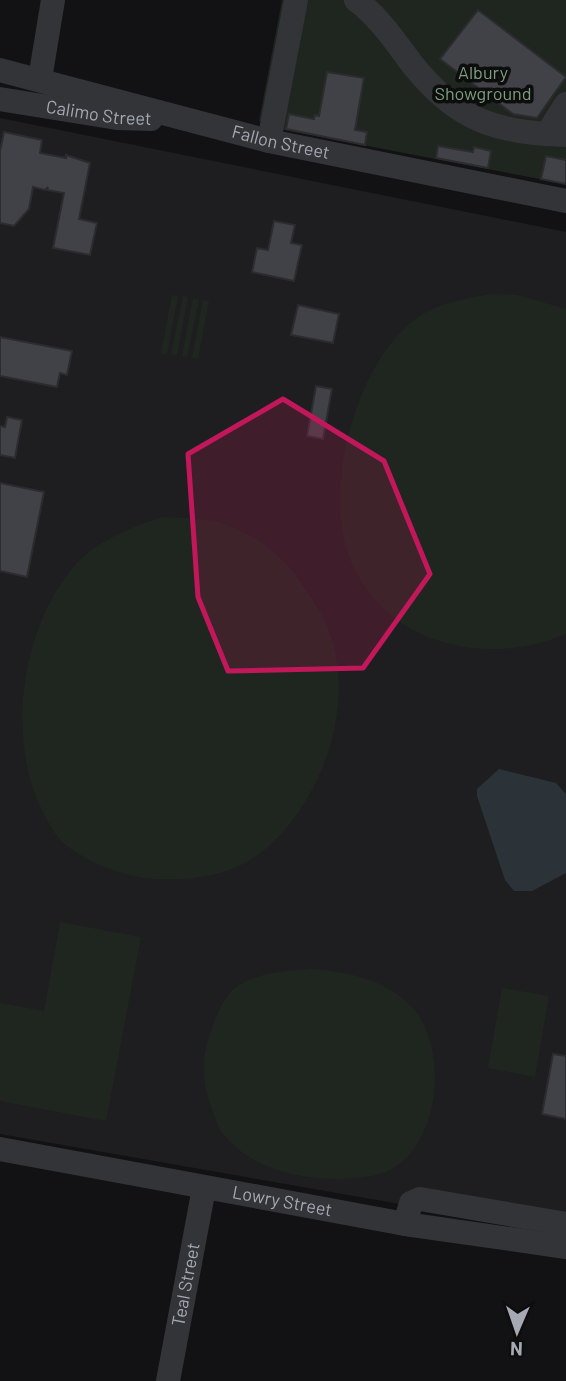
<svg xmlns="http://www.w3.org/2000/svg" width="566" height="1381" font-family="Barlow,sans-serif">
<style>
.built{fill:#1e1e20}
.green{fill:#1f261f}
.water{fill:#2b3339}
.building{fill:#414247;stroke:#2c2c2f;stroke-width:2}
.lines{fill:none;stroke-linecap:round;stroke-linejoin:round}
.minor{stroke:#333438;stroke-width:24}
.marked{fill:#c2185b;fill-opacity:0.2;stroke:#c2185b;stroke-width:5;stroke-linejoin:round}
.labels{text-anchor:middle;stroke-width:7;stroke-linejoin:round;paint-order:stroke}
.park-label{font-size:18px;fill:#7c9e7d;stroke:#0d0d0e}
.street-label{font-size:18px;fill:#a4a9b3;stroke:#0d0d0e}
</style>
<rect width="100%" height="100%" fill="#121214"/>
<polygon class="built" points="0,118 566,232 566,1233 0,1134"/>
<g class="green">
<polygon points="282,0 566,0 566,184 284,130 259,121"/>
<path d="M492 294 517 295 566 309V634C491 666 394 648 355 570 329 520 340 449 360 399 373 367 391 335 421 315 442 302 468 298 492 294Z"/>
<polygon points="172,295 178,296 167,354 161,353"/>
<polygon points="183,296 188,297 177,355 171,354"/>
<polygon points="193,298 199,300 187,357 182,356"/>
<polygon points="203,300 209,301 198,359 192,358"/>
<path d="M163 517C181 518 200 518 217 522 254 532 286 557 305 589 313 601 322 613 327 626 359 700 322 807 259 854 237 871 209 877 183 879 140 882 101 871 67 846 54 836 47 820 40 806 7 734 22 631 71 570 94 541 129 528 163 517Z"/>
<polygon points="60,922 141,937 106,1121 0,1101 0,1003 44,1011"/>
<path d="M311 969C346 972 382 978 409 1004 453 1046 441 1164 372 1176 322 1185 252 1175 221 1131 217 1124 214 1114 211 1107 202 1082 201 1059 210 1034 216 1017 223 995 239 985 261 972 287 971 311 969Z"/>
<polygon points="502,988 549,996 535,1077 488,1068"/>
</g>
<polygon class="water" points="499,769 556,783 566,794 566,873 532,891 514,891 505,880 477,796 477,789"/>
<g class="building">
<polygon points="478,10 566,77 537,118 513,114 440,59"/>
<polygon points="327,72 364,78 355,130 367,132 365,145 286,129 289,114 314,119 315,115 319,116"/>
<polygon points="4,132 42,140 40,153 66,158 66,155 90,163 79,219 97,223 90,255 53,248 64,193 47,190 48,187 45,190 33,187 29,209 14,226 0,223 0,151"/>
<polygon points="438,146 473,152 474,147 491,151 488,168 436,158"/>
<polygon points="546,156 566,160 566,184 541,179"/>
<polygon points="274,221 295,225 291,243 302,245 294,281 252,272 257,248 268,250"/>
<polygon points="298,305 339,314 333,343 291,335"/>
<polygon points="0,337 72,351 67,375 60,373 57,387 0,376"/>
<polygon points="316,386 332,389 323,439 307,436"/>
<polygon points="7,417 22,420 15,458 0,455 0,426 5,427"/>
<polygon points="0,483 44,492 27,577 0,571"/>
<polygon points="553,1054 566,1056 566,1119 542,1114"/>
</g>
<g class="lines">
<g class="minor">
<path d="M356 0C379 17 395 41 412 64 458 122 496 132 566 135"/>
<path id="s1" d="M0 70 269 141 566 201"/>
<polyline points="40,79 53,0"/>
<path id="s2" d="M0 99 117 118 151 119"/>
<polyline points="547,134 566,104"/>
<polyline points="269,141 296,0"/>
<path id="s3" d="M0 1149 405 1224 566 1247"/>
<polyline points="405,1224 411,1203 420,1199 566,1224"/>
<path id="s4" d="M168 1381 204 1188"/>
</g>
</g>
<path class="marked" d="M283 399 384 461 430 574 363 668 228 671 198 597 188 454Z"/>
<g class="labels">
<g class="park-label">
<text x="483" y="79">Albury<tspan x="483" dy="21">Showground</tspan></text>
</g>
<g class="street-label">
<text dy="6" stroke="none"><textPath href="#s2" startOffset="100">Calimo Street</textPath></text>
<text dy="6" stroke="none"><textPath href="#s1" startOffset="290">Fallon Street</textPath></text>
<text dy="6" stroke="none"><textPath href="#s3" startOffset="287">Lowry Street</textPath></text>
<text dy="6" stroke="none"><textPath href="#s4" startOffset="98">Teal Street</textPath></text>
</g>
</g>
<g transform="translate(517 1332) rotate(182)" stroke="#0d0d0e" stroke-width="5" paint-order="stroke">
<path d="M0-5L12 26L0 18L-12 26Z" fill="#a4a9b3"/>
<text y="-10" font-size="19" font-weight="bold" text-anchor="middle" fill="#a4a9b3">N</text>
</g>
</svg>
